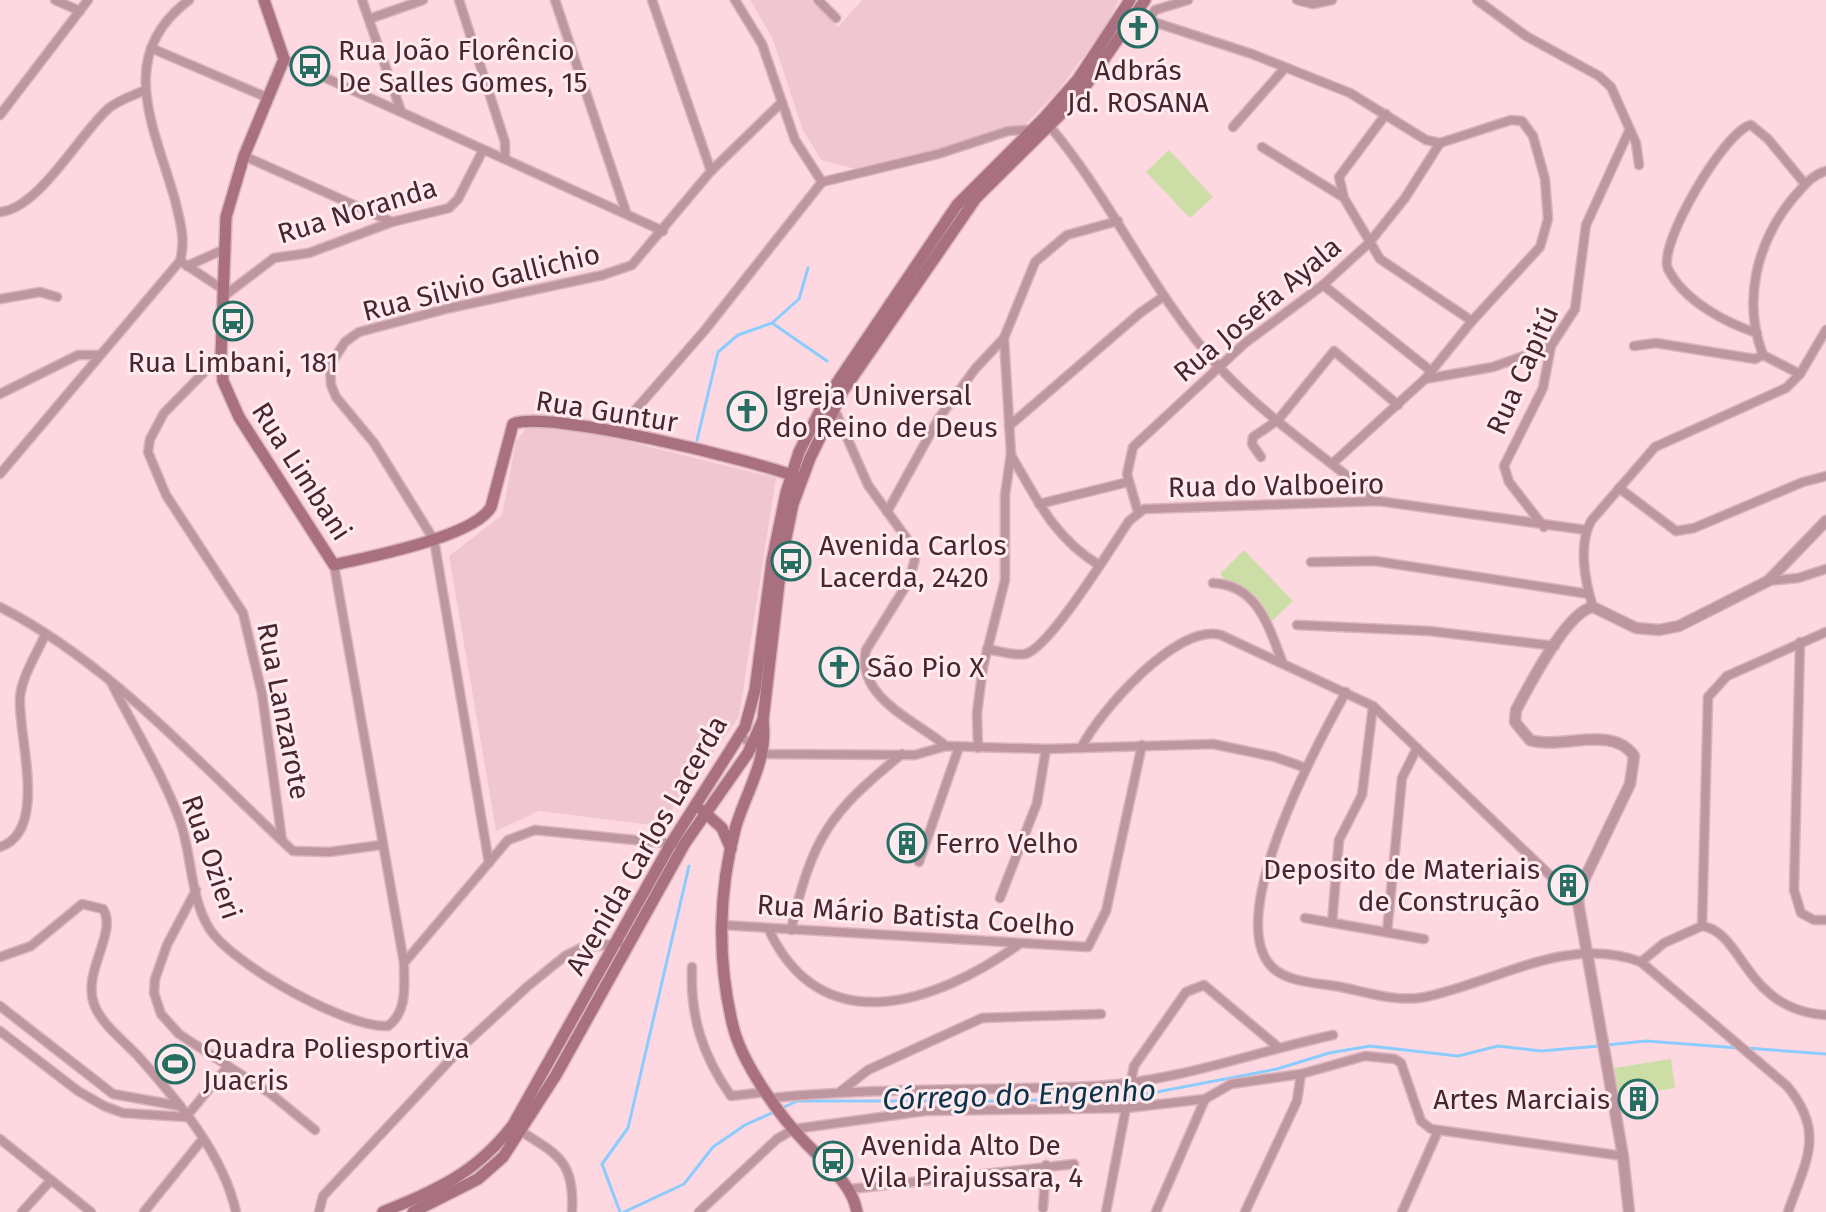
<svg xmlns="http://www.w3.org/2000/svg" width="1826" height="1212" font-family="'Fira Sans',sans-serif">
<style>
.built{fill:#f0c7d1}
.green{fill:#ccdda5}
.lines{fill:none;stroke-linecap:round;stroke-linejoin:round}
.stream{stroke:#8accfd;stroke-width:3}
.minor-casing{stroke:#dab4bd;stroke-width:11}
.tertiary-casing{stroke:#dab4bd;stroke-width:13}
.secondary-casing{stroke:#dab4bd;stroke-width:14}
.minor{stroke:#be96a0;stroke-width:8}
.tertiary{stroke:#be96a0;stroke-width:10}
.secondary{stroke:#a97080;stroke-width:11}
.labels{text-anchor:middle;stroke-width:6;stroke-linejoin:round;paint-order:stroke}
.poi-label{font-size:28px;fill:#48252f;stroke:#feebf0;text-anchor:start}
.street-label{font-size:28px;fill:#48252f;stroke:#feebf0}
.water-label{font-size:30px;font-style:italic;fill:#0d334b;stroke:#feebf0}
</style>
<rect width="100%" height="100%" fill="#fed8e1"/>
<g class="built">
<polygon points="750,0 811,0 838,27 862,0 1119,0 1105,28 1056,93 1024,126 859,170 821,160 802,128 772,37"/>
<polygon points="561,425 776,478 739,717 660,826 539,811 496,831 449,556 502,515 516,441 527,427"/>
</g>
<g class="green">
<polygon points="1169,150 1213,197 1190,218 1146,172"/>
<polygon points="1244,550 1293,601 1268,625 1220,574"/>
<polygon points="1671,1059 1675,1088 1619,1096 1614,1068"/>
</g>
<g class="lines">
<g class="stream">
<polyline points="772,323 799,299 808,268"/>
<polyline points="697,440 718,352 738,335 772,323 827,361"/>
<polyline points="1607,1045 1646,1041 1739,1048"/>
<polyline points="1746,1048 1826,1054"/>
<polyline points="780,1109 797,1101 1012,1101 1136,1096 1277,1069 1329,1053 1370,1046 1458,1056 1498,1046 1541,1051 1599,1046"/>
<polyline points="620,1212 602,1164 628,1128 689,866"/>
<polyline points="624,1212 684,1184 713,1147 745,1125 774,1112"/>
</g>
<g class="minor-casing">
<g id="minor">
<polyline points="55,0 80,11"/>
<polyline points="362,0 401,111"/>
<polyline points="459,0 505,142 505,157"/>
<polyline points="555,0 626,212"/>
<polyline points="652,0 711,171"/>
<polyline points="735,0 762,44 795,140 822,182"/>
<polyline points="818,0 836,18"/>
<polyline points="1297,0 1313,4 1332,0"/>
<polyline points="1477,0 1526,36 1599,76 1611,87 1636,143 1639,165"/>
<polyline points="1123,12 1252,54 1350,93 1426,140 1440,143 1511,120 1522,121 1533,136 1545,179 1548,219 1540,247 1472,321 1425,379 1333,463"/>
<polyline points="369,19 423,0"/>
<polyline points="1147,22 1155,10 1188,0"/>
<polyline points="151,48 266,97"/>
<polyline points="284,59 663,231"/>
<polyline points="1386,114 1339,177 1344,198 1380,259 1472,321"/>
<polyline points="0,115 88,0"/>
<path d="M1047 123C1112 199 1151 293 1219 367 1266 418 1326 457 1378 501"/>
<polyline points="1233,127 1284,69"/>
<polyline points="1262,147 1343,197"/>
<polyline points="244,156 392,222"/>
<path d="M0 212C39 209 80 133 109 108 119 100 132 96 143 91"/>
<polyline points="180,261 224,290"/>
<polyline points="187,266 225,249"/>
<polyline points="1323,285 1431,371"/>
<polyline points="224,296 274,258 309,253 392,222 449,208 458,199 483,150"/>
<polyline points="0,299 40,292 57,297"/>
<path d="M1757 333C1726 323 1684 301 1668 269 1657 245 1726 129 1751 125L1768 139 1805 184"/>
<polyline points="1634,346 1656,343 1755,359 1763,355"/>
<polyline points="221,355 164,413 150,439 148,452 166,495 243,613 262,694 282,840"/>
<path d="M1800 374 1763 355C1742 300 1757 242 1793 198 1803 187 1811 175 1826 171"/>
<polyline points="1425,379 1493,367 1551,346"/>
<polyline points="0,394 78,355 97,355"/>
<path d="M833 406 868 485 910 543 915 559 909 581 866 650C856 698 915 720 946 746"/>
<polyline points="1009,426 1140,313 1164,296"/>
<polyline points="617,431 705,330 822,182 938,154 1008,131 1035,129"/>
<path d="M1011 455C1036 498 1054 538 1099 565"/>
<polyline points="1261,457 1252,444 1253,437 1278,420 1334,351 1398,405"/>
<path d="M0 474 180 261C186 239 180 221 175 200 155 128 114 56 189 0"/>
<polyline points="1619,488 1676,531 1694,528 1803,482 1826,476"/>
<polyline points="1039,504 1128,482"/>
<polyline points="887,512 939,418 975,369 1004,338 1035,262 1067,235 1118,221"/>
<polyline points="1138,512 1127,474 1133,447 1245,343 1323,285 1369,243 1405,198 1440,143"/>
<polyline points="1544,527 1509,482 1504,466 1543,388 1551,346 1575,309 1586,225 1629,131"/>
<polyline points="1311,562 1375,561 1589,594"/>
<polyline points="1768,581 1798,578 1826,569"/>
<path d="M1213 583C1257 585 1268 625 1282 661"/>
<path d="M0 607C112 664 202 767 293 851L329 852 381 845"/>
<path d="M1593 607C1585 582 1578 545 1591 521L1655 447 1786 388 1800 374 1826 330"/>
<polyline points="1297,625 1429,631 1555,646"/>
<polyline points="1800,642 1794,890 1801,913 1814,920 1826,920"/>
<path d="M987 649C999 651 1013 656 1025 654 1049 649 1112 546 1129 521L1144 509 1378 501 1586 530"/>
<path d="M112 684C134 728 163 774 180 821 192 855 190 897 209 928 231 964 348 1029 388 1026 408 1011 404 985 404 963L334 565"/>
<path d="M1346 692C1317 744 1223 918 1272 967 1287 982 1316 983 1335 986 1365 991 1395 1003 1425 997 1497 982 1567 934 1641 962L1787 1086C1826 1133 1806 1160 1788 1212"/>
<polyline points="741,736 763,754 915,755 946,746 1046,749 1213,744 1275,757 1306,768"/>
<polyline points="978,748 977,713 983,667 1005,580 1005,495 1011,454 1004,338"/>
<path d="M1081 748C1099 712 1178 622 1221 635L1373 706 1578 902"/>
<path d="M0 847C49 831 18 737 20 698 21 678 37 653 45 635"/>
<polyline points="919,862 959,747"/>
<polyline points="489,863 434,540 374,443 336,397 331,385 330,365 345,342 359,332 450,308 603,275 632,265 711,171 782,102"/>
<polyline points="196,890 167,945 155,979 154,993 161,1014 179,1034 271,1094 315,1130"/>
<polyline points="1000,898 1037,803 1046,749"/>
<polyline points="1305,918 1424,939"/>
<polyline points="1332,923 1339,840 1362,795 1373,706"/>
<polyline points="722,925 1088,947 1106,911 1142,745"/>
<polyline points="1702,926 1708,697 1727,676 1826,632"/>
<path d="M768 928C821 1044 936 1003 1018 945"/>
<path d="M791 930C812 838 829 813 902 754"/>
<polyline points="1387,932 1402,778 1417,748"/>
<path d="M0 957 31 946 82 904 103 909C118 932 82 972 94 1004 101 1024 124 1041 138 1056 177 1100 223 1153 236 1212"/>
<path d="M1641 962 1664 943 1702 926C1744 932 1744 1010 1826 1015"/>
<polyline points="404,963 508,840 535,830 675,844"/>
<path d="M692 967C690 1016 702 1055 731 1096L767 1092"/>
<polyline points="0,1006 113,1094 180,1106"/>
<polyline points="0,1031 78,1091 104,1106 123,1113 186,1117 228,1066"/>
<polyline points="841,1091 868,1070 982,1018 1101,1014"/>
<path d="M772 1098C879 1087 987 1091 1095 1086 1176 1082 1254 1052 1333 1035"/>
<path d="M516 1128C556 1154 575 1159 572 1212"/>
<polyline points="0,1139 91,1212"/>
<polyline points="850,1189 1074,1164"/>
<polyline points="1043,1208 1046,1165"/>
<polyline points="22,1212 51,1180"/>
<polyline points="144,1212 202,1140"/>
<polyline points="319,1212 323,1196 467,1042 528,986 565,956 581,948 620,943"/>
<polyline points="699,1212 777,1139 794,1129 925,1111 1127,1108 1205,1099 1231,1084 1301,1074 1365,1056 1395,1059 1401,1063 1421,1121 1431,1129 1623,1156"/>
<polyline points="1106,1212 1134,1066 1186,992 1204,985 1278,1047"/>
<polyline points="1156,1212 1205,1099"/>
<polyline points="1245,1212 1297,1101 1301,1074"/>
<polyline points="1402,1212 1438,1131"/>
</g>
</g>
<g class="tertiary-casing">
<path id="tertiary" d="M1629 1212 1623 1156 1578 902 1580 888 1630 784 1634 756C1612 724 1562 750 1530 740L1515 722 1516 710C1529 686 1567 611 1593 607L1636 628 1659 630 1679 626 1768 581 1826 521"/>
</g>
<g class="secondary-casing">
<g id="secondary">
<path d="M264 0 284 59 244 156 226 217 221 355 223 381 239 417 334 565C368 557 474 537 491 507L513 424C546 409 756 461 797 477"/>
<path d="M763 721C768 760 747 790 736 826 718 891 717 961 733 1026 741 1061 778 1114 803 1140 823 1162 852 1182 857 1212"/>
<polyline points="702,810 722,828 731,849"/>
<path d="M383 1212C438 1189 475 1174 513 1125L672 842 745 727 755 690 772 561 786 493 799 452 826 399 957 205 1043 119 1078 79 1130 0"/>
<polyline points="413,1212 478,1179 503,1157 556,1075 685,843 748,753 763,720 782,557 793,504 810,458 843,391 976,198 1077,98 1145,0"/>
</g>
</g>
<use href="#minor" class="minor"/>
<use href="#tertiary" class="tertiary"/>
<use href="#secondary" class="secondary"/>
</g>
<defs>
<g id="church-ring" transform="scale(2)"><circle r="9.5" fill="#feebf0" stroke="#266d62" stroke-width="1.5"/><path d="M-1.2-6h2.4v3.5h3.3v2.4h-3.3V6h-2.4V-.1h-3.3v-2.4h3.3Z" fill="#266d62"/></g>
<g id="bus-ring" transform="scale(2)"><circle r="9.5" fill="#feebf0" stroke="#266d62" stroke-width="1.5"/><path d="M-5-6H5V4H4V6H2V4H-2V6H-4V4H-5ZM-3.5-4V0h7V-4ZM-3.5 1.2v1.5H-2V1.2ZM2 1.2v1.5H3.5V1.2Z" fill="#266d62"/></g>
<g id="building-ring" transform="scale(2)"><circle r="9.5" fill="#feebf0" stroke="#266d62" stroke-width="1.5"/><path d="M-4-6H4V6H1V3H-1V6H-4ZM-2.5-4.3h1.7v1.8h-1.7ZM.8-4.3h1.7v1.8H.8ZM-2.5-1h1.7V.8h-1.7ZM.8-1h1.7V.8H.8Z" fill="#266d62"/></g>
<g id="stadium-ring" transform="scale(2)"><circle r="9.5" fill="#feebf0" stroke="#266d62" stroke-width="1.5"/><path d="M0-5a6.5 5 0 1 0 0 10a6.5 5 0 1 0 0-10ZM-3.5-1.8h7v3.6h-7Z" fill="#266d62"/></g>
</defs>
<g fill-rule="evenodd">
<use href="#church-ring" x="1138" y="28"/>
<use href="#bus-ring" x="310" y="66"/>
<use href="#bus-ring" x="233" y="321"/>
<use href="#church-ring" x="747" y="411"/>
<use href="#bus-ring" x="791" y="561"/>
<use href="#church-ring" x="839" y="667"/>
<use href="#building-ring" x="907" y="843"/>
<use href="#building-ring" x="1568" y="885"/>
<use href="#stadium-ring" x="175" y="1064"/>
<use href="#building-ring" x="1638" y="1099"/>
<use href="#bus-ring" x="833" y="1161"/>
</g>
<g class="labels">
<g class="poi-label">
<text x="338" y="60">Rua João Florêncio<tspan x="338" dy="32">De Salles Gomes, 15</tspan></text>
<text x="1138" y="80" text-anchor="middle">Adbrás<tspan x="1138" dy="32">Jd. ROSANA</tspan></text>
<text x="233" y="372" text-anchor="middle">Rua Limbani, 181</text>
<text x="775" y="405">Igreja Universal<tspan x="775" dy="32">do Reino de Deus</tspan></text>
<text x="819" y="555">Avenida Carlos<tspan x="819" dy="32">Lacerda, 2420</tspan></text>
<text x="867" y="677">São Pio X</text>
<text x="935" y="853">Ferro Velho</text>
<text x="1540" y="879" text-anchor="end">Deposito de Materiais<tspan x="1540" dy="32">de Construção</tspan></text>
<text x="203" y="1058">Quadra Poliesportiva<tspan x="203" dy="32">Juacris</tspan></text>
<text x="1610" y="1109" text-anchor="end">Artes Marciais</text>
<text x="861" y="1155">Avenida Alto De<tspan x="861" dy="32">Vila Pirajussara, 4</tspan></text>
</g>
<g class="street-label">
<text transform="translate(357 210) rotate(-17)" y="10">Rua Noranda</text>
<text transform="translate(481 282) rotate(-14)" y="10">Rua Silvio Gallichio</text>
<text transform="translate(1257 309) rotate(-40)" y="10">Rua Josefa Ayala</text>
<text transform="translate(1522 370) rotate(-66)" y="10">Rua Capitú</text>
<text transform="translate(607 411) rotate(9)" y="10">Rua Guntur</text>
<text transform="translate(302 471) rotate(57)" y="10">Rua Limbani</text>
<text transform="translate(1276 485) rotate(-1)" y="10">Rua do Valboeiro</text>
<text transform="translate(284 711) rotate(79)" y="10">Rua Lanzarote</text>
<text transform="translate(646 845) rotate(-60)" y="10">Avenida Carlos Lacerda</text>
<text transform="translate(212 857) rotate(71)" y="10">Rua Ozieri</text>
<text transform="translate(916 915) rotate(4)" y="10">Rua Mário Batista Coelho</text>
</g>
<g class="water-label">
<text transform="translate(1019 1095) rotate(-2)" y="10">Córrego do Engenho</text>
</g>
</g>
</svg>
